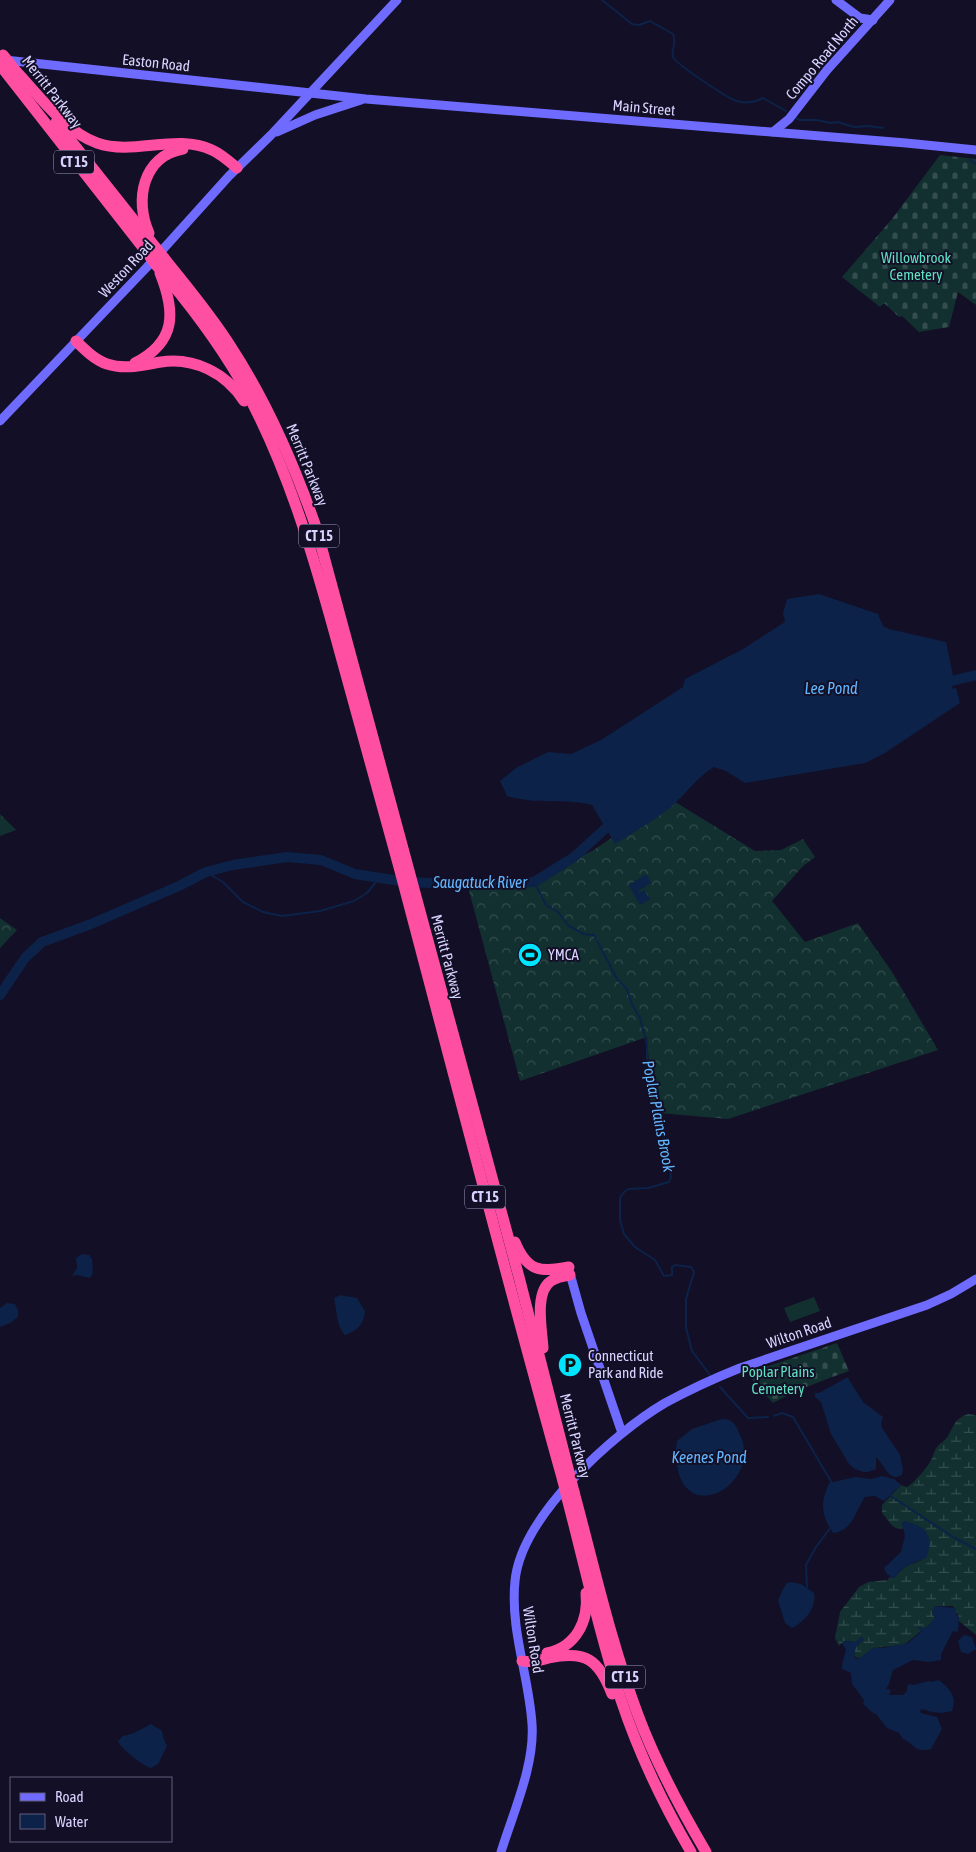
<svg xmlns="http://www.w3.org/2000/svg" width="976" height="1852" font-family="'Asap Condensed',sans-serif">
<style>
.grass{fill:#12302f}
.forest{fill:url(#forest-crowns)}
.wetland{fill:url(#wetland-marsh)}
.cemetery{fill:url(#cemetery-stones)}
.water{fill:#0c2248}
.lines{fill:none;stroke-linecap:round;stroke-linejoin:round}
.stream{stroke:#0c2248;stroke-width:2}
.river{stroke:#0c2248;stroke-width:10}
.secondary{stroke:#6f6bff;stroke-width:9}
.highway{stroke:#ff4fa3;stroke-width:11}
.highway-bridge{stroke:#ff4fa3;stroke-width:11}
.labels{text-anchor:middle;stroke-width:4;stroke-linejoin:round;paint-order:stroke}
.shield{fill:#130f26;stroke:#9e99be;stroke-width:1}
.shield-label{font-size:14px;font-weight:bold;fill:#d9d4ff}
.street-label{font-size:15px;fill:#d9d4ff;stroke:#130f26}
.park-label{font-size:15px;fill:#5fe0c0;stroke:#130f26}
.poi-label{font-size:15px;fill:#d9d4ff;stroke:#130f26;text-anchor:start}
.water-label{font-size:16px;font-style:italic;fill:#62b6ff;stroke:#130f26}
</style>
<defs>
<pattern id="forest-crowns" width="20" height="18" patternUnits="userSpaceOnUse" patternTransform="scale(1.25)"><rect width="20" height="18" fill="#12302f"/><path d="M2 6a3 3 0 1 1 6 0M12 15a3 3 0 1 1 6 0" fill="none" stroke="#344d4e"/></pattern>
<pattern id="wetland-marsh" width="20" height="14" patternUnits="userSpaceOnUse" patternTransform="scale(1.25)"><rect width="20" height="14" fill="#12302f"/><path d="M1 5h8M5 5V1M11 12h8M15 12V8" fill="none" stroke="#344d4e"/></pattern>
<pattern id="cemetery-stones" width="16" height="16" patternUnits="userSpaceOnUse" patternTransform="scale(1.25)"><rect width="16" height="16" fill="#12302f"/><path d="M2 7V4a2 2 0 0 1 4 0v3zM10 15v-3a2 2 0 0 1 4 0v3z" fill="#344d4e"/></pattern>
</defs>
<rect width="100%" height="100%" fill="#130f26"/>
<polygon class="grass" points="814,1297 820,1311 790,1322 784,1308"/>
<g class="forest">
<polygon points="672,800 755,851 781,850 803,839 815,857 802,867 772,901 805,942 858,923 892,972 938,1050 728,1119 659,1113 648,1096 651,1090 647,1037 520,1081 468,887 490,888 534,877 592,851 610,839 641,813"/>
<polygon points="0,814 16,830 0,836"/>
<polygon points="0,918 17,930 0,948"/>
</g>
<path class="wetland" d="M968 1414 976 1415V1635L959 1621V1617L953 1606H935L932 1613 935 1618 927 1627 923 1629 920 1627 921 1631 904 1645 873 1648 860 1659 854 1656 855 1648 860 1643 861 1637 856 1642 844 1641 839 1646 835 1638 840 1612 859 1587 868 1582 888 1580 889 1577 893 1578 906 1566 922 1560 923 1529 910 1523H902L903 1528 901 1529C891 1529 889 1520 882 1513V1505L901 1485 907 1487C915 1482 928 1467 932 1458 934 1454 934 1451 937 1447 940 1443 945 1441 948 1436 953 1427 956 1417 968 1414Z"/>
<g class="cemetery">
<polygon points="940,155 976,159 976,305 958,292 949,327 919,332 902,316 899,317 884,303 880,307 842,277 892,219"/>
<path d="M837 1343 849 1371C823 1380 797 1390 773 1403L756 1385 748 1373Z"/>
</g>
<g class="water">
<path d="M819 594 878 614 883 626 889 629 946 642 955 685 952 686 953 689 956 688 960 703 885 753 865 763 745 783 726 771 714 767C697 777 686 794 671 807 653 821 634 832 615 844L592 805C564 798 535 805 507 796L500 781 516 768 548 752 571 754 601 740 683 687 685 679 743 649 785 622 783 613 787 599Z"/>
<polygon points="646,874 651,883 638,891 639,893 644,890 650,899 640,905 629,885"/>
<polygon points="82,1254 89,1255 92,1259 93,1273 90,1278 77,1275 72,1276 77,1268 76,1258"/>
<path d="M340 1295 357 1298 365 1311C364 1324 357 1331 345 1335 336 1326 337 1310 334 1298Z"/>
<polygon points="7,1303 15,1304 18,1310 18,1317 10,1323 0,1327 0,1308"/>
<path d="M846 1378H848L863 1402 883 1417 881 1423 882 1428 900 1455 903 1469 902 1475C889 1483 884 1464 876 1457V1469L868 1472H863L855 1469 849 1464 831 1434 821 1402 815 1397V1393H819Z"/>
<path d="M722 1419C733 1419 736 1425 740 1435 762 1480 692 1525 678 1471 676 1462 675 1450 677 1441L692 1429Z"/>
<path d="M882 1476 894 1479 901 1485 884 1501 875 1496 865 1497C855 1511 853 1531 833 1533 821 1515 820 1504 829 1483L855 1477 871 1479Z"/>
<path d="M904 1521C926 1526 935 1536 926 1558 914 1563 902 1565 896 1577L893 1578 887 1574 884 1568 901 1552 905 1536 902 1523Z"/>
<path d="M791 1582 801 1584 814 1593C817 1608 804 1622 792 1628L785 1623 778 1600 783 1589 787 1583Z"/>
<path d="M935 1606 956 1608V1614L959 1617 958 1632 953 1631 941 1654V1660L930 1662 913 1660 893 1670 889 1684 886 1689 891 1690 889 1695H903L907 1691V1687L909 1684 914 1685 929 1681 931 1682 939 1680C951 1690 957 1697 952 1711 941 1714 933 1713 922 1709L920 1711 921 1713 937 1717 942 1729 931 1749C912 1753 916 1744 903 1739L899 1733 887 1728 876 1714 873 1713 863 1704 864 1700 852 1684 851 1673 842 1669V1665L846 1650 842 1643 844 1641 856 1642 861 1637 863 1638 864 1640C857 1644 854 1649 854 1657L858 1659 873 1648H883L908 1643 921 1632 917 1626 923 1629 927 1627 935 1618 932 1613Z"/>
<polygon points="964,1635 972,1637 976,1649 968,1654 961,1652 958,1641"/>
<path d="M151 1724 162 1731 164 1740 167 1746 158 1764 151 1768C144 1767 120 1748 118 1741L123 1736 134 1733Z"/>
</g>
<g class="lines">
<g class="stream">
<path d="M602 0 632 24 639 25 650 21 673 34C677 45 671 49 673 57 675 63 728 99 737 101 746 104 755 102 763 98L786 111"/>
<polyline points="796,118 800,120 817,120 830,123 838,122 854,127 868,126 883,128"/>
<polyline points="970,160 976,164"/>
<polyline points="206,872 223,882 243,902 263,912 282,916 320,911 354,901 367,893 380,877"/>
<polyline points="534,882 546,905 558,912 569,926 584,934 594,935 617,979 627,989 632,1004 640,1018 647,1044 647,1062 655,1082 659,1125 667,1146 671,1177 669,1182 648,1188 629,1189 624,1192 620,1198 620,1220 624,1234 635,1247 655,1260 664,1276 672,1275 672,1267 675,1265 691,1267 694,1272 686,1299 686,1328 692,1351 710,1375"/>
<polyline points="720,1387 748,1418 768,1417"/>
<polyline points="774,1416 782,1413 793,1417 832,1483"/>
<polyline points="889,1495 953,1537 976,1549"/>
<polyline points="807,1587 806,1565 816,1547 831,1527"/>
</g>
<g class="river">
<polyline points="943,683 976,675"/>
<polyline points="0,995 25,958 42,942 91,924 179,886 206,872 233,865 287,857 321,860 355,874 406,882 479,885 534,882 574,857 615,820"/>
</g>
<g class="secondary">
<polyline points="836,0 860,18 873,20"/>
<polyline points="5,60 366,99 906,143 976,150"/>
<polyline points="277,132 315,115 361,100"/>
<polyline points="773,132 789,119 827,70 890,0"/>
<polyline points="0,421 147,267 229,176 271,135 397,0"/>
<polyline points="569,1270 581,1313 622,1433"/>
<path d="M501 1852C513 1813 535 1765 532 1724 529 1676 510 1630 515 1581 521 1517 612 1434 665 1403 689 1390 715 1378 740 1368L927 1305 951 1294 976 1279"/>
</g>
<g class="highway">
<polyline points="0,65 148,254"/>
<path d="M15 70C38 94 65 132 97 143 134 156 176 133 212 150 221 154 229 161 237 168"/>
<polyline points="56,122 156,248"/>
<path d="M149 233C134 200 143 156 183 149"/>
<path d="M164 258C187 287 211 315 231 347 267 402 294 464 316 527L519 1277 570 1476"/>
<path d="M156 265C187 301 216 339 240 380 289 467 316 564 342 660 361 729 380 798 399 867 453 1071 506 1277 563 1481"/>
<path d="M76 341C85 350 95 360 107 364 125 370 143 365 161 362 194 357 226 373 244 401"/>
<path d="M135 363C176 342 176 313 160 273"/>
<path d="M515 1242C527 1271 540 1273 569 1267"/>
<path d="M543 1348C542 1331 534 1292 551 1281 557 1277 563 1276 570 1275"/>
<path d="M574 1492C594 1566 611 1643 638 1715 656 1763 680 1808 706 1852"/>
<path d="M567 1498C585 1566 599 1634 621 1700 639 1754 663 1804 691 1852"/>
<path d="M547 1653C576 1647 589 1621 586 1593"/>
<path d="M522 1661C531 1663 540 1660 549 1658 586 1650 599 1660 612 1694"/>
</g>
<g class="highway-bridge">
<polyline points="3,55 15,70"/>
<polyline points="156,248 164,258"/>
<polyline points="148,254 156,265"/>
<polyline points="570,1476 574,1492"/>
<polyline points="563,1481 567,1498"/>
</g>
</g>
<defs>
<g id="stadium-disc" transform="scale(1.25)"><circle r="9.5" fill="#00e5ff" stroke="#130f26"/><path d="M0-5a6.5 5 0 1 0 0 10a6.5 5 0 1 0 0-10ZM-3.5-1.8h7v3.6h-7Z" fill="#111"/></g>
<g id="parking-disc" transform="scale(1.25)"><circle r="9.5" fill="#00e5ff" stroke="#130f26"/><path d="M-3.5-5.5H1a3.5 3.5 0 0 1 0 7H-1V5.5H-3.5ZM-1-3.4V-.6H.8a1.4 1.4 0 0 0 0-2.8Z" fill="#111"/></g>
</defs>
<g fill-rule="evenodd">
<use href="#stadium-disc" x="530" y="955"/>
<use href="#parking-disc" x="570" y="1365"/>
</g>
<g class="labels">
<g class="shield">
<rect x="54" y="150.5" width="40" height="23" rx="4"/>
<rect x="299" y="524.5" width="40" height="23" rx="4"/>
<rect x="465" y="1185.5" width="40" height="23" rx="4"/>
<rect x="605" y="1665.5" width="40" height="23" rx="4"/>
</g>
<g class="shield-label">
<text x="74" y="167">CT 15</text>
<text x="319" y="541">CT 15</text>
<text x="485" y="1202">CT 15</text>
<text x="625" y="1682">CT 15</text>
</g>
<g class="street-label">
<text transform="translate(822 58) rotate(-50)" y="5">Compo Road North</text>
<text transform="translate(156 63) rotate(6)" y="5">Easton Road</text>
<text transform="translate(52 92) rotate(52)" y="5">Merritt Parkway</text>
<text transform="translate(644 108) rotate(5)" y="5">Main Street</text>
<text transform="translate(126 269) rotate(-47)" y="5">Weston Road</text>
<text transform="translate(307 465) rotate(68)" y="5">Merritt Parkway</text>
<text transform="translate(447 957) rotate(75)" y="5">Merritt Parkway</text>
<text transform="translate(799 1333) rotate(-19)" y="5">Wilton Road</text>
<text transform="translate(575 1436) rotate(76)" y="5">Merritt Parkway</text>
<text transform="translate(533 1640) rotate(81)" y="5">Wilton Road</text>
</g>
<g class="park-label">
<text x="916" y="263">Willowbrook<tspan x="916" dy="17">Cemetery</tspan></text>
<text x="778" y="1377">Poplar Plains<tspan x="778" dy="17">Cemetery</tspan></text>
</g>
<g class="poi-label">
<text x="548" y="960">YMCA</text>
<text x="588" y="1361">Connecticut<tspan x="588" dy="17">Park and Ride</tspan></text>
</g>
<g class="water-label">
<text x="831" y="694">Lee Pond</text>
<text x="480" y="888">Saugatuck River</text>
<text transform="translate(659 1116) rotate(79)" y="6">Poplar Plains Brook</text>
<text x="709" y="1463">Keenes Pond</text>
</g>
</g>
<rect x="10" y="1777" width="162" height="65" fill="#130f26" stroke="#625e7d"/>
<rect x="20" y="1793" width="25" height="8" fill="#6f6bff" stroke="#625e7d"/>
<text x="55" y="1802" font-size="15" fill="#d9d4ff">Road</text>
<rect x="20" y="1814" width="25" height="15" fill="#0c2248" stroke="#625e7d"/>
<text x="55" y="1827" font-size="15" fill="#d9d4ff">Water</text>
</svg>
